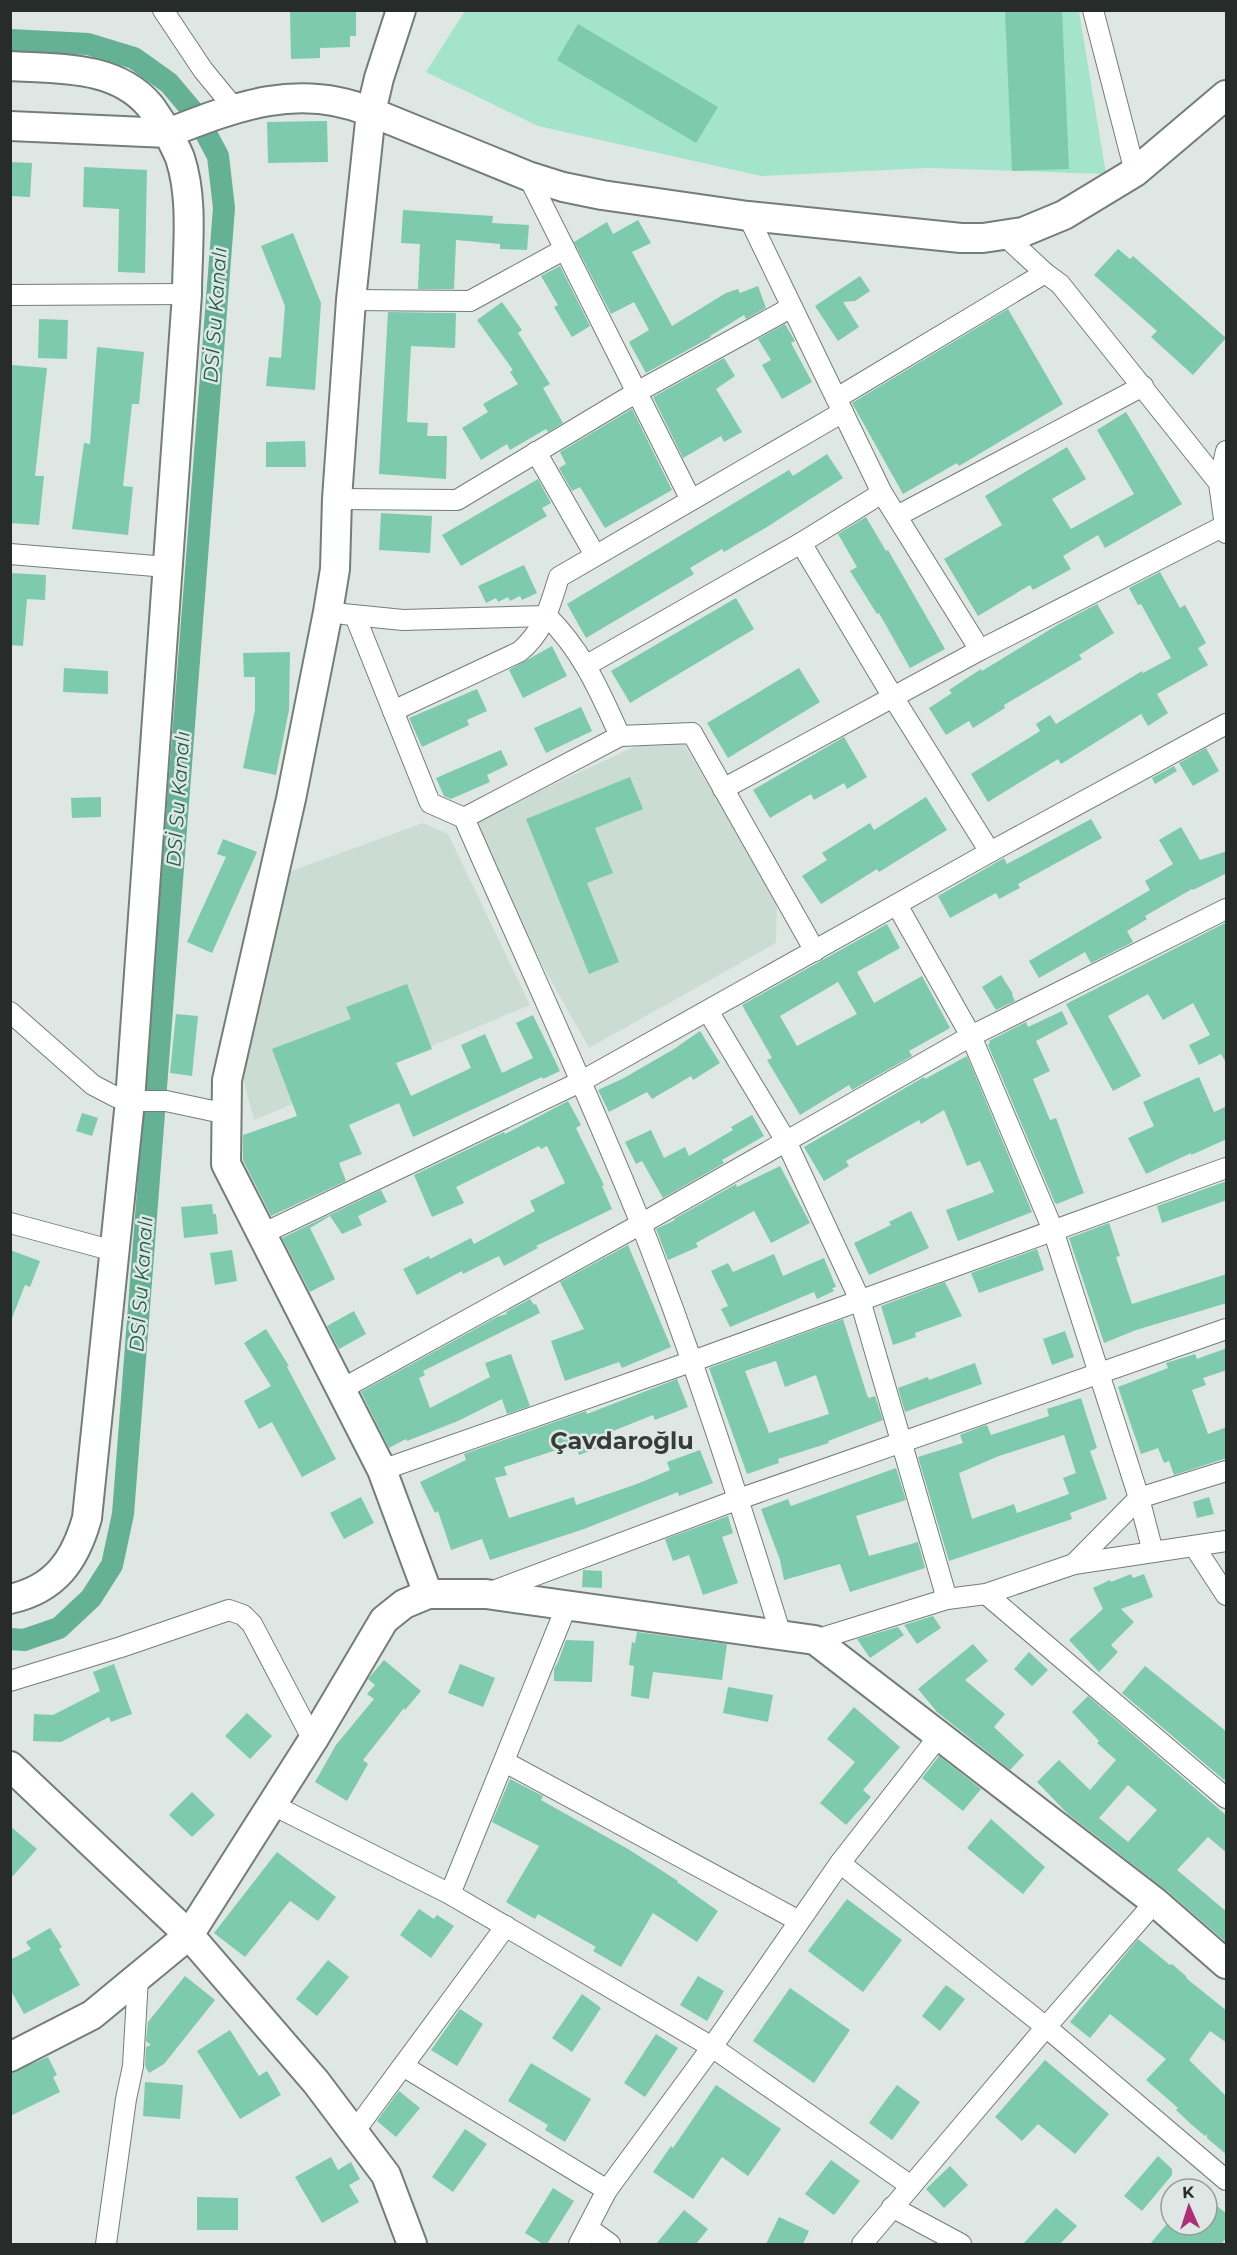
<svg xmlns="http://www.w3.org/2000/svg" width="1237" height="2255" font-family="Montserrat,sans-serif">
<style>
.built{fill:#cbdcd5}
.green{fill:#a5e4cc}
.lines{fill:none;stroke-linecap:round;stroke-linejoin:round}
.canal{stroke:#64b196;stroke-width:22}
.building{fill:#7dcaae;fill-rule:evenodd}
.street-casing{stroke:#747d79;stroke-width:22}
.secondary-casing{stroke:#747d79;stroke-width:32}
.street{stroke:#fff;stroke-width:20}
.secondary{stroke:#fff;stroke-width:28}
.labels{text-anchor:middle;stroke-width:5;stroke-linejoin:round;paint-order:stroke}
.water-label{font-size:20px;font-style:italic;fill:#1f5c49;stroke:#dee7e3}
.district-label{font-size:24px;font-weight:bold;fill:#353c39;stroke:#dee7e3}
</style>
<rect width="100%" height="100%" fill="#dee7e3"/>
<g class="built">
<polygon points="649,740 683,743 777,898 776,943 589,1048 464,826"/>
<polygon points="423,823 448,834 530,1005 254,1120 239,1064 286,873"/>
</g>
<polygon class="green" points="465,11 1079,11 1106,174 928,168 761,176 538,126 426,72"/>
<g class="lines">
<polyline class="canal" points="10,40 88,44 134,58 169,83 196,115 218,156 224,208 123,1514 112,1565 91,1598 59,1628 24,1640 10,1639"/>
</g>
<g class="building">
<polygon points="290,10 356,10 356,36 350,36 350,47 320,48 320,58 291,59"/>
<polygon points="1062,10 1069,169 1012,171 1005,11"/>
<polygon points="578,24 718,107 696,143 557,60"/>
<polygon points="327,121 328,162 268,163 267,122"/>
<polygon points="10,162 32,163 30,197 10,196"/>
<polygon points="84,167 147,170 145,273 118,272 119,209 83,207"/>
<polygon points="403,210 493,216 492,223 529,225 527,250 500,249 500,244 456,240 454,289 418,289 420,244 401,243"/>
<polygon points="638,220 651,243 632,252 672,326 726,293 738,289 740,293 758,286 766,308 746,319 744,315 710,336 711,337 646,373 629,342 649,330 634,302 611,314 574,242 607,222 613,234"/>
<polygon points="293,233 321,303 315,390 266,386 269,357 281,358 285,306 261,246"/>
<polygon points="1118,249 1130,259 1133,256 1226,338 1193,375 1151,337 1157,331 1094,275"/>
<polygon points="560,266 590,326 572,337 554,307 558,305 541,276"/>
<polygon points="860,276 870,291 855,301 843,302 859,327 838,341 815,306"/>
<polygon points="502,302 522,330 518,333 550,384 543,388 563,423 548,432 546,429 510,450 507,444 481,460 462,428 488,412 483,404 518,384 510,372 513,370 477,320"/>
<polygon points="1008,309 1063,404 959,466 957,463 903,494 852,403"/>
<polygon points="388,312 456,313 455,348 411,346 409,383 407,422 428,423 427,436 447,436 446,479 379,474"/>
<polygon points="39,319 68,320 67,359 38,358"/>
<polygon points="785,324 795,341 791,343 812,382 782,399 762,365 771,360 758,339"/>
<polygon points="97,347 144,352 139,404 132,404 123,486 133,487 128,535 72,529 84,443 90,444"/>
<polygon points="724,358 735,376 716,389 742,432 724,442 721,436 683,458 653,397"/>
<polygon points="12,365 47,368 35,476 44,476 39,525 10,523"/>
<polygon points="632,409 672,490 605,528 580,487 572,491 559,468 566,464 560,452"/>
<polygon points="1126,412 1182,504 1105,548 1098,535 1063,556 1071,569 1033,590 1030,585 978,616 944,559 1002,525 985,496 1067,447 1086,479 1052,499 1071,529 1134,494 1097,430"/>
<polygon points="305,441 306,467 266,467 266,442"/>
<polygon points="827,454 843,478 767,527 724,552 722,549 690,568 694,574 586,638 567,604 789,470 793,476"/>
<polygon points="538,479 551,503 542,508 547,516 461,566 442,535"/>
<polygon points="381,513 432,516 430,553 379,550"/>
<polygon points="866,517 886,551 888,550 945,649 910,668 879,613 877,614 850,571 857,567 838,534"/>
<polygon points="524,565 537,593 522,600 520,596 510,601 508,597 498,602 496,598 486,603 478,586"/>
<polygon points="1160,572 1180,608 1185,605 1206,643 1198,648 1208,665 1157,694 1168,713 1148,726 1141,714 1061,764 1058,759 988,802 971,774 1040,731 1036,724 1050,715 1056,724 1142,671 1143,673 1171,658 1141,604 1138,605 1129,588"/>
<polygon points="10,573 46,575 45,600 27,599 23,646 10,645"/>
<polygon points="736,598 754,629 630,703 611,671"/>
<polygon points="1097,604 1114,633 1079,655 1082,659 1004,705 1005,708 973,728 969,721 946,735 929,708 952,693 949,690 981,669 982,671 1059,624"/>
<polygon points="552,646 567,676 523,698 509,670"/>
<polygon points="290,652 289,710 276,775 243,768 255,710 255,677 244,677 243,653"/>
<polygon points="64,668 108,671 108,694 63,692"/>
<polygon points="799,668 820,702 728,758 707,723"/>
<polygon points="477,689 487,711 467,720 469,725 422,747 409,718"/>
<polygon points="581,707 592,731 546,753 534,728"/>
<polygon points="844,737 867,777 847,789 844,783 814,800 811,794 770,818 753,790"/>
<polygon points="1206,748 1219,771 1193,786 1179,763"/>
<polygon points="501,750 508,765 487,775 490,782 451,799 444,796 436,778"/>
<polygon points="1174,766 1177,771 1155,784 1152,778"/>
<polygon points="630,777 643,809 595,828 613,873 587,883 619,962 589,974 526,819"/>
<polygon points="101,797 101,817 72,818 71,798"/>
<polygon points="926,797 947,830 879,872 877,869 821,904 802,876 827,860 822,853 870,823 874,830"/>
<polygon points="1091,819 1102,838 1018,884 1020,888 999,899 996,893 950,918 938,896 1004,858 1007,864"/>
<polygon points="1181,827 1200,860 1227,851 1227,873 1193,890 1192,889 1145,916 1147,919 1127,931 1133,942 1091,963 1085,952 1039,978 1029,961 1150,890 1145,881 1173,864 1159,840"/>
<polygon points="223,839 257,852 212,953 187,942 226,857 217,854"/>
<polygon points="1227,922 1227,1064 1221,1054 1199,1065 1189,1045 1210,1035 1193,1003 1163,1020 1148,994 1108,1016 1141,1076 1113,1091 1066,1004"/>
<path d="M887 924 900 948 857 972 874 1003 922 976 950 1028 909 1051 912 1056 852 1090 849 1085 800 1115 767 1060 772 1058 742 1005ZM838 982 857 1014 797 1046 780 1016Z"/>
<polygon points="1001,975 1013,994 1012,995 1015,1001 996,1010 982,987"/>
<polygon points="407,984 432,1049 396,1063 411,1096 471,1068 461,1045 485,1034 502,1073 533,1058 516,1023 533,1015 560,1071 543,1079 542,1077 413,1137 399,1103 349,1125 362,1154 339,1163 346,1181 271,1216 243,1160 243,1135 297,1116 272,1049 351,1019 346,1007"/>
<polygon points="1062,1011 1068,1024 1036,1041 1050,1071 1033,1079 1050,1120 1056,1118 1084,1193 1057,1204 1055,1203 988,1045 990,1043 989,1041 1026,1022 1028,1027"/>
<polygon points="176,1014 198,1016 192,1076 170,1073"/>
<polygon points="700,1031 720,1063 693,1080 691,1076 652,1099 647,1092 609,1112 598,1090 624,1078 674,1049"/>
<polygon points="967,1056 1032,1212 958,1241 946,1210 994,1192 980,1161 967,1166 944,1110 921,1124 919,1120 846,1161 849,1166 824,1181 804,1147 924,1077 925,1079"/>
<polygon points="1199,1077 1214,1112 1227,1106 1227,1139 1191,1155 1191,1153 1146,1174 1128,1138 1154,1126 1143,1102"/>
<polygon points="568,1101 581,1125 576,1128 604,1185 602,1186 612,1209 536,1246 538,1248 504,1266 499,1256 463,1274 462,1271 417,1295 403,1269 429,1256 430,1259 471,1238 474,1244 535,1211 530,1201 565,1183 547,1146 541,1149 539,1146 456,1187 464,1203 432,1217 414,1175 504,1132 505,1134"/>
<polygon points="82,1113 98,1118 92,1136 76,1131"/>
<polygon points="752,1115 764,1136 722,1160 724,1163 663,1198 642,1161 636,1164 625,1142 651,1130 664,1158 685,1147 689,1156 733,1130 731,1127"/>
<polygon points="780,1166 810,1223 771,1243 754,1211 696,1243 698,1247 668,1260 656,1229 675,1220 674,1219 736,1184 737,1187"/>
<polygon points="1227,1181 1227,1200 1162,1223 1157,1206"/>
<polygon points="381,1190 387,1202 358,1216 362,1225 342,1234 330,1216 310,1228 335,1279 310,1292 282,1238"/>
<polygon points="212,1204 213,1214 216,1214 218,1234 184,1238 181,1207"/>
<polygon points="911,1211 929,1248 869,1275 854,1243 891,1225 889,1222"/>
<polygon points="1109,1223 1120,1256 1116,1257 1132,1304 1227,1274 1227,1303 1136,1330 1104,1343 1069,1238"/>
<polygon points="628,1245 671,1347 622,1368 619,1362 565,1381 551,1341 584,1329 560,1282"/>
<polygon points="1037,1249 1044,1270 979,1293 971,1273"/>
<polygon points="10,1250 40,1261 30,1287 25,1285 12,1318"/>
<polygon points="232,1250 237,1281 215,1285 210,1253"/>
<polygon points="774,1254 783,1276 824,1258 836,1287 832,1288 834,1291 817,1299 814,1292 730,1327 721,1309 728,1306 711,1271 728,1263 733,1272"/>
<polygon points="945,1282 962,1316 915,1333 916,1337 893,1345 881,1306"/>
<polygon points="530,1299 534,1305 536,1304 540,1313 423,1371 425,1375 419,1378 430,1408 490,1377 485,1363 511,1354 530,1406 507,1414 502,1399 458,1421 407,1441 406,1439 389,1448 361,1392 497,1317 507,1314 506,1312"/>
<polygon points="354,1311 366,1334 339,1349 327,1326"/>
<path d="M843 1319 867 1395 869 1398 875 1396 883 1420 828 1441 829 1443 778 1459 779 1463 747 1474 709 1368ZM776 1361 785 1387 816 1375 829 1414 769 1433 745 1371Z"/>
<polygon points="266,1329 289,1366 287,1367 336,1459 302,1477 272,1422 259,1429 244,1401 271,1386 244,1343"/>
<polygon points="1065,1331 1074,1357 1052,1365 1043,1339"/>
<polygon points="1227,1348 1227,1370 1203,1378 1206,1385 1192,1390 1208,1434 1227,1427 1227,1458 1174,1475 1169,1461 1164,1463 1158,1448 1141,1454 1118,1387 1168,1368 1166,1363 1195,1354 1197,1359"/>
<polygon points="975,1363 982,1384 905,1412 898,1388 928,1377 929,1380"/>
<polygon points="677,1379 688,1407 655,1420 653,1415 598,1437 601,1447 579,1455 575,1444 504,1467 507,1475 495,1478 509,1518 574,1497 576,1505 637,1484 670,1470 667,1462 700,1450 713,1483 679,1496 678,1492 584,1529 490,1560 482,1539 451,1550 438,1511 435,1513 420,1482 466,1460 464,1454 586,1411 587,1414"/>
<path d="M1081 1398 1097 1448 1090 1451 1107 1499 1070 1513 1072 1519 949 1561 918 1457 963 1443 960 1435 980 1427 987 1425 991 1435 1049 1416 1047 1409ZM1064 1435 1076 1473 1063 1478 1069 1494 1017 1513 1014 1504 972 1519 959 1473 999 1456Z"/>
<polygon points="896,1468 906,1500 856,1516 869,1556 918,1542 925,1568 850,1592 840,1564 784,1580 780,1560 761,1509 788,1499 791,1506"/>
<polygon points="361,1497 374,1523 344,1539 330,1513"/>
<polygon points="1209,1497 1214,1514 1197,1518 1193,1502"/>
<polygon points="728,1516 733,1533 722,1537 738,1583 703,1595 689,1555 673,1561 665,1539"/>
<polygon points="583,1570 602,1571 602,1588 582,1587"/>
<polygon points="1131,1574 1133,1578 1144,1574 1153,1597 1121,1609 1134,1622 1111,1645 1118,1652 1099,1672 1069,1640 1103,1609 1093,1588 1110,1580 1111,1582"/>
<polygon points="933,1616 941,1628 917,1644 904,1625"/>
<polygon points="898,1627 904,1635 870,1658 857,1639"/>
<polygon points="637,1632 727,1644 722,1680 653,1672 649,1699 631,1696 634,1666 629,1665 632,1642 635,1643"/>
<polygon points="566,1640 594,1641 592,1682 554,1681 554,1669 558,1662"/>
<polygon points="973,1644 988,1661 965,1680 1005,1714 994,1727 1024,1755 1010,1770 937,1712 918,1689"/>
<polygon points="1029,1652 1048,1670 1032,1686 1014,1669"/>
<polygon points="384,1660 421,1691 405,1710 404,1708 363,1760 368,1764 347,1801 315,1782 336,1745 374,1699 367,1694 375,1685 368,1679"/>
<polygon points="114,1664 132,1714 111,1722 109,1717 61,1742 33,1741 34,1714 53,1715 100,1691 93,1672"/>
<polygon points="460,1664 495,1678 483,1707 448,1693"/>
<polygon points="1145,1666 1227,1732 1227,1777 1224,1780 1122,1693"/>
<polygon points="728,1687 773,1695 768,1722 723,1713"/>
<path d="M1088 1696 1227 1816V1853L1208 1837 1177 1870 1227 1912V1943L1166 1890 1068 1814 1037 1782 1059 1760 1090 1790 1116 1760 1097 1743 1099 1741 1072 1712ZM1128 1785 1157 1810 1128 1842 1099 1818Z"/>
<polygon points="854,1707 900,1747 863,1790 871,1797 846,1825 820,1803 855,1762 827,1739"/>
<polygon points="247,1713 272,1736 250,1759 225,1736"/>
<polygon points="939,1756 981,1789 963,1811 922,1778"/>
<polygon points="510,1779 543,1796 541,1800 628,1849 678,1881 677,1882 718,1911 697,1942 653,1913 621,1967 593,1951 596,1947 538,1914 535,1919 506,1902 539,1846 492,1822"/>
<polygon points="192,1792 215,1815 192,1837 169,1815"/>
<polygon points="991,1819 1045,1867 1023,1894 967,1848"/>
<polygon points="10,1826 37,1849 10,1879"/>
<polygon points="277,1852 336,1897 318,1921 290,1901 245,1957 214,1933"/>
<polygon points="847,1899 902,1940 863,1992 808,1951"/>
<polygon points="419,1909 434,1919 437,1915 454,1926 431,1958 400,1935"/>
<polygon points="50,1928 62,1947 59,1949 80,1985 24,2014 10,1989 10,1960 31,1949 26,1942"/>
<polygon points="1138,1939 1170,1965 1172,1964 1187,1977 1186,1978 1227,2011 1227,2043 1210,2031 1189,2060 1227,2097 1227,2155 1207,2138 1207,2134 1205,2136 1192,2125 1176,2110 1178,2108 1146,2080 1166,2059 1110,2014 1090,2038 1070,2022"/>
<polygon points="328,1960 349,1977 317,2016 296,1999"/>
<polygon points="185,1976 215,2000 164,2064 149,2073 145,2066 146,2047 151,2045 146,2041 148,2022"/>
<polygon points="698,1976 724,1991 707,2021 680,2005"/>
<polygon points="946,1985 965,1999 940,2031 922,2016"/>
<polygon points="790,1988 850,2030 814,2083 753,2041"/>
<polygon points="582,1994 601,2008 572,2052 552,2038"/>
<polygon points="460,2009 483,2024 457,2066 431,2050"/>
<polygon points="230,2030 259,2076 267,2071 281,2095 240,2119 197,2051"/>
<polygon points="656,2034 678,2048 645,2097 624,2083"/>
<polygon points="48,2057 57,2075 53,2077 60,2092 10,2116 10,2073"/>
<polygon points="1045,2060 1109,2114 1075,2154 1038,2124 1022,2141 995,2117"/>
<polygon points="531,2063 591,2099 565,2142 545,2130 548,2125 508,2101"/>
<polygon points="145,2082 183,2085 180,2119 143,2116"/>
<polygon points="716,2085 781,2129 748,2176 722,2157 693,2199 653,2172 671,2146 673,2148"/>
<polygon points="897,2085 920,2102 892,2140 869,2123"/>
<polygon points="399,2091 420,2108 396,2137 377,2121"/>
<polygon points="465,2129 487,2144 453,2192 432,2177"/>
<polygon points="1158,2156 1172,2169 1172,2175 1142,2211 1124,2196"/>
<polygon points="331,2157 338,2170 351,2162 360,2179 349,2185 359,2202 322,2223 295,2177"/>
<polygon points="831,2160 860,2181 834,2215 805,2194"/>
<polygon points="950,2166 968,2185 944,2208 926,2189"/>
<polygon points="553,2188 574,2201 547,2244 543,2244 525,2233"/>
<polygon points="197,2197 238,2198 238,2230 197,2230"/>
<polygon points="1207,2198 1227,2214 1227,2238 1221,2244 1150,2244 1166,2225 1207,2225"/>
<polygon points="1056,2208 1077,2226 1060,2244 1023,2244"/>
<polygon points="684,2210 708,2229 696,2244 656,2244"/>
<polygon points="779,2217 809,2231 803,2244 766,2244"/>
</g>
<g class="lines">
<g class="street-casing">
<g id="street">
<polyline points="163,10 203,70 235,109"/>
<polyline points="1093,10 1135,172"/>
<polyline points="528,176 691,500"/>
<polyline points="748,216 882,493 980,650"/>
<polyline points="1005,236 1045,273 1060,284 1219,483 1226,533"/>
<polyline points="10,295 187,294"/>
<polyline points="351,300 470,301 565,249"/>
<polyline points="837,398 1045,273"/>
<polyline points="536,452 595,555"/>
<polyline points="1219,483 1226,451"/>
<polyline points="337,499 457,500 637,392 792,307"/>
<polyline points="897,516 1143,386"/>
<polyline points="801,543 893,697 990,852"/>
<polyline points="10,554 167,567"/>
<path d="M343 614 403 620 547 616C583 652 599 690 620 736"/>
<path d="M355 616 430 803 464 818C523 953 586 1087 641 1224 694 1359 738 1497 781 1635"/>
<polyline points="587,665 801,543 882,493"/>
<path d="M393 711 519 652C544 632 550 605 559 577L843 412"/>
<polyline points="723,789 980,650 1226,525"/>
<polyline points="464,818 620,736 692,733 815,951"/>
<polyline points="897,905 971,1036 1053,1230 1139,1498 1153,1552"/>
<polyline points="708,1011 786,1141 860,1300 947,1599"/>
<polyline points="10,1012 93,1085 116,1097 130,1101 166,1101 227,1114"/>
<polyline points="10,1223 114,1251"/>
<polyline points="262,1234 580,1082 990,852 1226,724"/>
<polyline points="342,1389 641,1224 971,1036 1226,909"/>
<polyline points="382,1470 693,1361 1226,1168"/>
<polyline points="1194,1546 1226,1595"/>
<polyline points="1074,1564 1139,1498 1226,1471"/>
<polyline points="488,1593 739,1499 1226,1329"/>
<polyline points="986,1594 1226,1798"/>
<polyline points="815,1640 947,1599 986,1594 1074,1564 1226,1541"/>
<polyline points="10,1681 121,1647 229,1610 243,1615 252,1624 313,1740"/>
<polyline points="505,1762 799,1921"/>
<polyline points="271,1804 450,1894 712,2047 911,2186"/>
<polyline points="840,1863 1046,2027 1226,2180"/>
<polyline points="450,1894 567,1605"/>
<polyline points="403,2066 607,2190"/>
<polyline points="354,2132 506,1926"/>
<polyline points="892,2207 961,2244"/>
<polyline points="588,2228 610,2244"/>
<polyline points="106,2244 126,2099 133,2066 138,1978"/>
<polyline points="579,2244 607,2190 712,2047 840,1863 939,1736"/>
<polyline points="862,2244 1046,2027 1155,1902"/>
</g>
</g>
<g class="secondary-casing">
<g id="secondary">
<polyline points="401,10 379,78 371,112 528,176 563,187 602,195 748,216 961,238 983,238 1023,232 1064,215 1135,172 1226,95"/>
<path d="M10 66C58 69 116 65 150 106 156 114 162 124 168 133 237 106 299 82 371 112L351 300 337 499 335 569 328 612 291 799 227 1080 226 1164 382 1470 428 1594"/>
<path d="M10 126 168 133C172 141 177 150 180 158 194 200 187 251 187 294L130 1101 87 1518C75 1561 55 1589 10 1599"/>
<polyline points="10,1766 189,1935 316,2082 386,2175 412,2244"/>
<polyline points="10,2057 92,2015 189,1935 313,1740 384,1620 404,1604 428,1594 486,1594 815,1640 1155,1902 1226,1964"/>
</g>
</g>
<use href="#street" class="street"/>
<use href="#secondary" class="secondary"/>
</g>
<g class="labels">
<g class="water-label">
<text transform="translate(215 315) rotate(-86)" y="7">DSİ Su Kanalı</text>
<text transform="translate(178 799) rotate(-86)" y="7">DSİ Su Kanalı</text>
<text transform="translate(141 1284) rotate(-86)" y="7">DSİ Su Kanalı</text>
</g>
<g class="district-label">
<text x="622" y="1449">Çavdaroğlu</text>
</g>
</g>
<rect width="1237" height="2255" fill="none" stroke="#272b29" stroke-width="24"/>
<g transform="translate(1189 2207) rotate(357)"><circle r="28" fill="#dee7e3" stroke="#959c99" stroke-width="1.5"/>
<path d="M0-4.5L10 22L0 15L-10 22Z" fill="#af2e7a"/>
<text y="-9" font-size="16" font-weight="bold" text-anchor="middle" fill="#272b29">K</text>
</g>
</svg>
